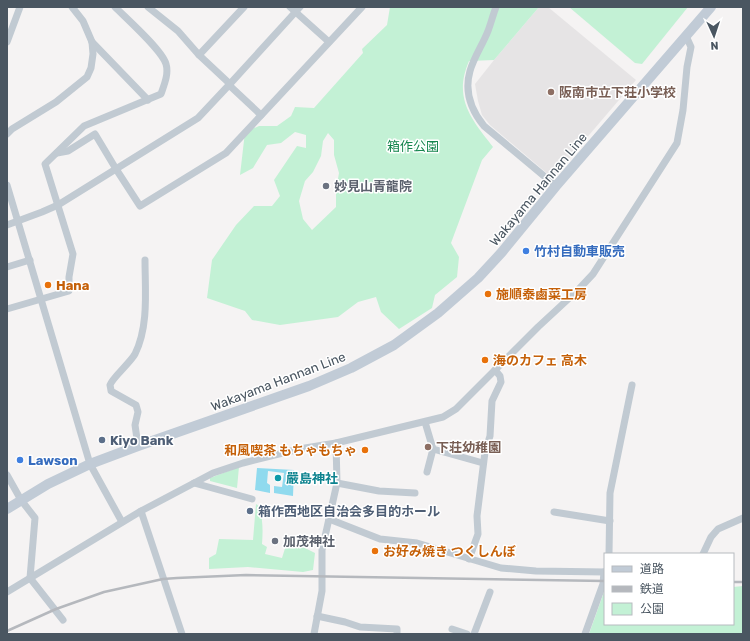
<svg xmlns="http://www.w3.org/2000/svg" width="750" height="641" font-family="Rubik,'Noto Sans JP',sans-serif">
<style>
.education{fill:#e6e4e5}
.green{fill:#c3f1d5;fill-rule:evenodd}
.water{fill:#90daee}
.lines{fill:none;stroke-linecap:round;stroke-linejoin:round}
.street{stroke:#c1cad2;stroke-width:7}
.secondary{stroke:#c1cbd6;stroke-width:10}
.rail{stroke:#b5b8bd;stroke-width:2.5}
.education-dot{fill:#8d6e63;stroke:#fff;stroke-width:1.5}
.worship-dot{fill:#6b7280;stroke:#fff;stroke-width:1.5}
.shop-dot{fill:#3f7fe0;stroke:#fff;stroke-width:1.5}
.food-dot{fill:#e8710a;stroke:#fff;stroke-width:1.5}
.service-dot{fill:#5c6f8a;stroke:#fff;stroke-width:1.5}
.culture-dot{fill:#0f9aa8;stroke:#fff;stroke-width:1.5}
.labels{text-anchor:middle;stroke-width:3;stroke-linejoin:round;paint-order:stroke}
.education-label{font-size:13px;font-weight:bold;fill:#785e54;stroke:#fff;text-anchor:start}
.park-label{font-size:13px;fill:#17864f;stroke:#fff}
.worship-label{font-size:13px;font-weight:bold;fill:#5b616d;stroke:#fff;text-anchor:start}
.street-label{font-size:13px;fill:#4a5661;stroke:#fff}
.shop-label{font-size:13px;font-weight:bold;fill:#366cbe;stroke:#fff;text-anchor:start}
.food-label{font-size:13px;font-weight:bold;fill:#c56008;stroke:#fff;text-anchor:start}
.service-label{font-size:13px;font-weight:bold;fill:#4e5e75;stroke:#fff;text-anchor:start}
.culture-label{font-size:13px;font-weight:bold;fill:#0d838f;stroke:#fff;text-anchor:start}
</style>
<rect width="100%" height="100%" fill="#f5f3f3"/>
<polygon class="education" points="539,7 548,7 636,80 555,175 549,175 490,125 482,115 478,101 475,84 494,60"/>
<g class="green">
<path d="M390 7H539L494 60 469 61C453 98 471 119 493 147L482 160 451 243 459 257 457 277 435 295 432 308 399 329 381 312 376 297 358 302 338 317 280 325 252 320 245 311 207 298 212 260 236 225 254 206H272L280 196 274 180 297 146 306 148V135L295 132 281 143 267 145 253 168 240 175 245 132 259 126H277L291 116 295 107 314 108 363 53 362 49 387 25ZM328 133 334 140V155L339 173 336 190V207L312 230 303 219 299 201 305 181 313 172 321 156 323 141Z"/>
<polygon points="569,7 688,7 642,64 635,63"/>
<polygon points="239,467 237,488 210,481 210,478"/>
<path d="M256 504 259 506C263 519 263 531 262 544L267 547 265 554 282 558 287 542 289 540 292 541 295 545 305 548 315 553 313 570 303 572 248 567 209 569V558L216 554 219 539 253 540Z"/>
<polygon points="743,586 743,634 589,634 604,592 605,592 605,624 733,624 733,587"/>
</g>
<polygon class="water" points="257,468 294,470 293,496 274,493 274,486 282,487 284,473 268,471 267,483 270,485 270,493 255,490"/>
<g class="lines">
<g class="street">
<polyline points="148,7 178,31 199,55 230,84"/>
<polyline points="290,7 329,42"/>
<path d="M496 7C493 15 491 23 488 31 483 44 474 57 470 71 464 92 471 110 484 126L556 186"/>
<polyline points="7,42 20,7"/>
<polyline points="92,42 148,100"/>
<polyline points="199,55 244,7"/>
<polyline points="229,85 261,115"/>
<polyline points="7,134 12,129 56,102 87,77 91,68 93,54 92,42 83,21 72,7"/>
<polyline points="57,153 68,151 95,134 116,169 140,206 226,153 362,7"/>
<polyline points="7,185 90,464 122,522"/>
<polyline points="7,225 42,212 58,205 198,118 229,85 300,7"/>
<polyline points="7,267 30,260"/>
<path d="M7 309 69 291V277L73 254 45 164 84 126 161 94C164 85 169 74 166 64 162 50 127 19 115 7"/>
<polyline points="425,422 433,449 427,472"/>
<path d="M138 446 135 425 138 412 136 405 111 391C111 390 110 385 110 385 112 378 130 363 135 354 149 326 145 290 145 260"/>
<polyline points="433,449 483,463"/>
<polyline points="7,475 21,500 35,518 30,578 63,620"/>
<polyline points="194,483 252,499"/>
<polyline points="337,483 379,491 415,493"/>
<polyline points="141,511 182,634"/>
<polyline points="554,512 610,521"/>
<polyline points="329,519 380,539 417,543 501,568 536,571 605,572"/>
<polyline points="609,554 610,493 632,385"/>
<polyline points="703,554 711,537 718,529 743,518"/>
<polyline points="469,559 478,534 477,516 485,452 490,436 492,401 501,382 500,376 495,370"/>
<polyline points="7,592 141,511 213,473 243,463 299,449 336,443 443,417 456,409 538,327 578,290 593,274 677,143 683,110 687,67 691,47 686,36"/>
<polyline points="317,616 345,622 360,627 397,629 397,634"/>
<polyline points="452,629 467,634"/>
<polyline points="314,634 322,591 322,550 337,483 336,443"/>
<polyline points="474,634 490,592"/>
<polyline points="585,634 603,584 604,572"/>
</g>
<polyline class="secondary" points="7,509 48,484 90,464 138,446 309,386 351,368 394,345 438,313 478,278 502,252 556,186 711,7"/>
<g class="rail">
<polyline points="733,582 743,582"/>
<polyline points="7,631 56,609 104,592 163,579 177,578 246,575 605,581"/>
</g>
</g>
<g class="education-dot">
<circle cx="551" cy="92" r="4"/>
<circle cx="428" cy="447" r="4"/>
</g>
<g class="worship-dot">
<circle cx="326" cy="186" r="4"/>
<circle cx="275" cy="541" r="4"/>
</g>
<g class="shop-dot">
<circle cx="526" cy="251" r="4"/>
<circle cx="20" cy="460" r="4"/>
</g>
<g class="food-dot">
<circle cx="48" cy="285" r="4"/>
<circle cx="488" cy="294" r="4"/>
<circle cx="485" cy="360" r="4"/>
<circle cx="365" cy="450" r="4"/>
<circle cx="375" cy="551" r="4"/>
</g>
<g class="service-dot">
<circle cx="102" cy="440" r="4"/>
<circle cx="250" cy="511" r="4"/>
</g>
<circle class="culture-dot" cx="278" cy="478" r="4"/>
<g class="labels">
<g class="education-label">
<text x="559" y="97">阪南市立下荘小学校</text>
<text x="436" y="452">下荘幼稚園</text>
</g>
<g class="park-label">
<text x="413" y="151">箱作公園</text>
</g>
<g class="worship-label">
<text x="334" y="191">妙見山青龍院</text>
<text x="283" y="546">加茂神社</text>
</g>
<g class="street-label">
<text transform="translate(538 189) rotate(-50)" y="5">Wakayama Hannan Line</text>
<text transform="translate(278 381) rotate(-21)" y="5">Wakayama Hannan Line</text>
</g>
<g class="shop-label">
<text x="534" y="256">竹村自動車販売</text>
<text x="28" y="465">Lawson</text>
</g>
<g class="food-label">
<text x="56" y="290">Hana</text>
<text x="496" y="299">施順泰鹵菜工房</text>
<text x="493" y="365">海のカフェ 高木</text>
<text x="357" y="455" text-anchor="end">和風喫茶 もちゃもちゃ</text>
<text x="383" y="556">お好み焼き つくしんぼ</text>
</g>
<g class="service-label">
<text x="110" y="445">Kiyo Bank</text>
<text x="258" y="516">箱作西地区自治会多目的ホール</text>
</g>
<g class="culture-label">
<text x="286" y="483">嚴島神社</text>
</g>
</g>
<rect width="750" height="641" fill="none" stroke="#4a5661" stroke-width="16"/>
<rect x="604" y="553" width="130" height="72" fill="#ffffff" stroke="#b7bbc0"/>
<rect x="612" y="566" width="20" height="6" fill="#c1cbd6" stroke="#b7bbc0"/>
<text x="640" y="573" font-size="12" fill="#4a5661">道路</text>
<rect x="612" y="586" width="20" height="6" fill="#b5b8bd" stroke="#b7bbc0"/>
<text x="640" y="593" font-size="12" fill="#4a5661">鉄道</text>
<rect x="612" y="603" width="20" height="12" fill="#c3f1d5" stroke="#b7bbc0"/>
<text x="640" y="613" font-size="12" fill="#4a5661">公園</text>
<g transform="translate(714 36) rotate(177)" stroke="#ffffff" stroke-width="3" paint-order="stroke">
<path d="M0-3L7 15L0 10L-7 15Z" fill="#4a5661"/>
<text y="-6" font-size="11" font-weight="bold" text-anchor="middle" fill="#4a5661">N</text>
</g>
</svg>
